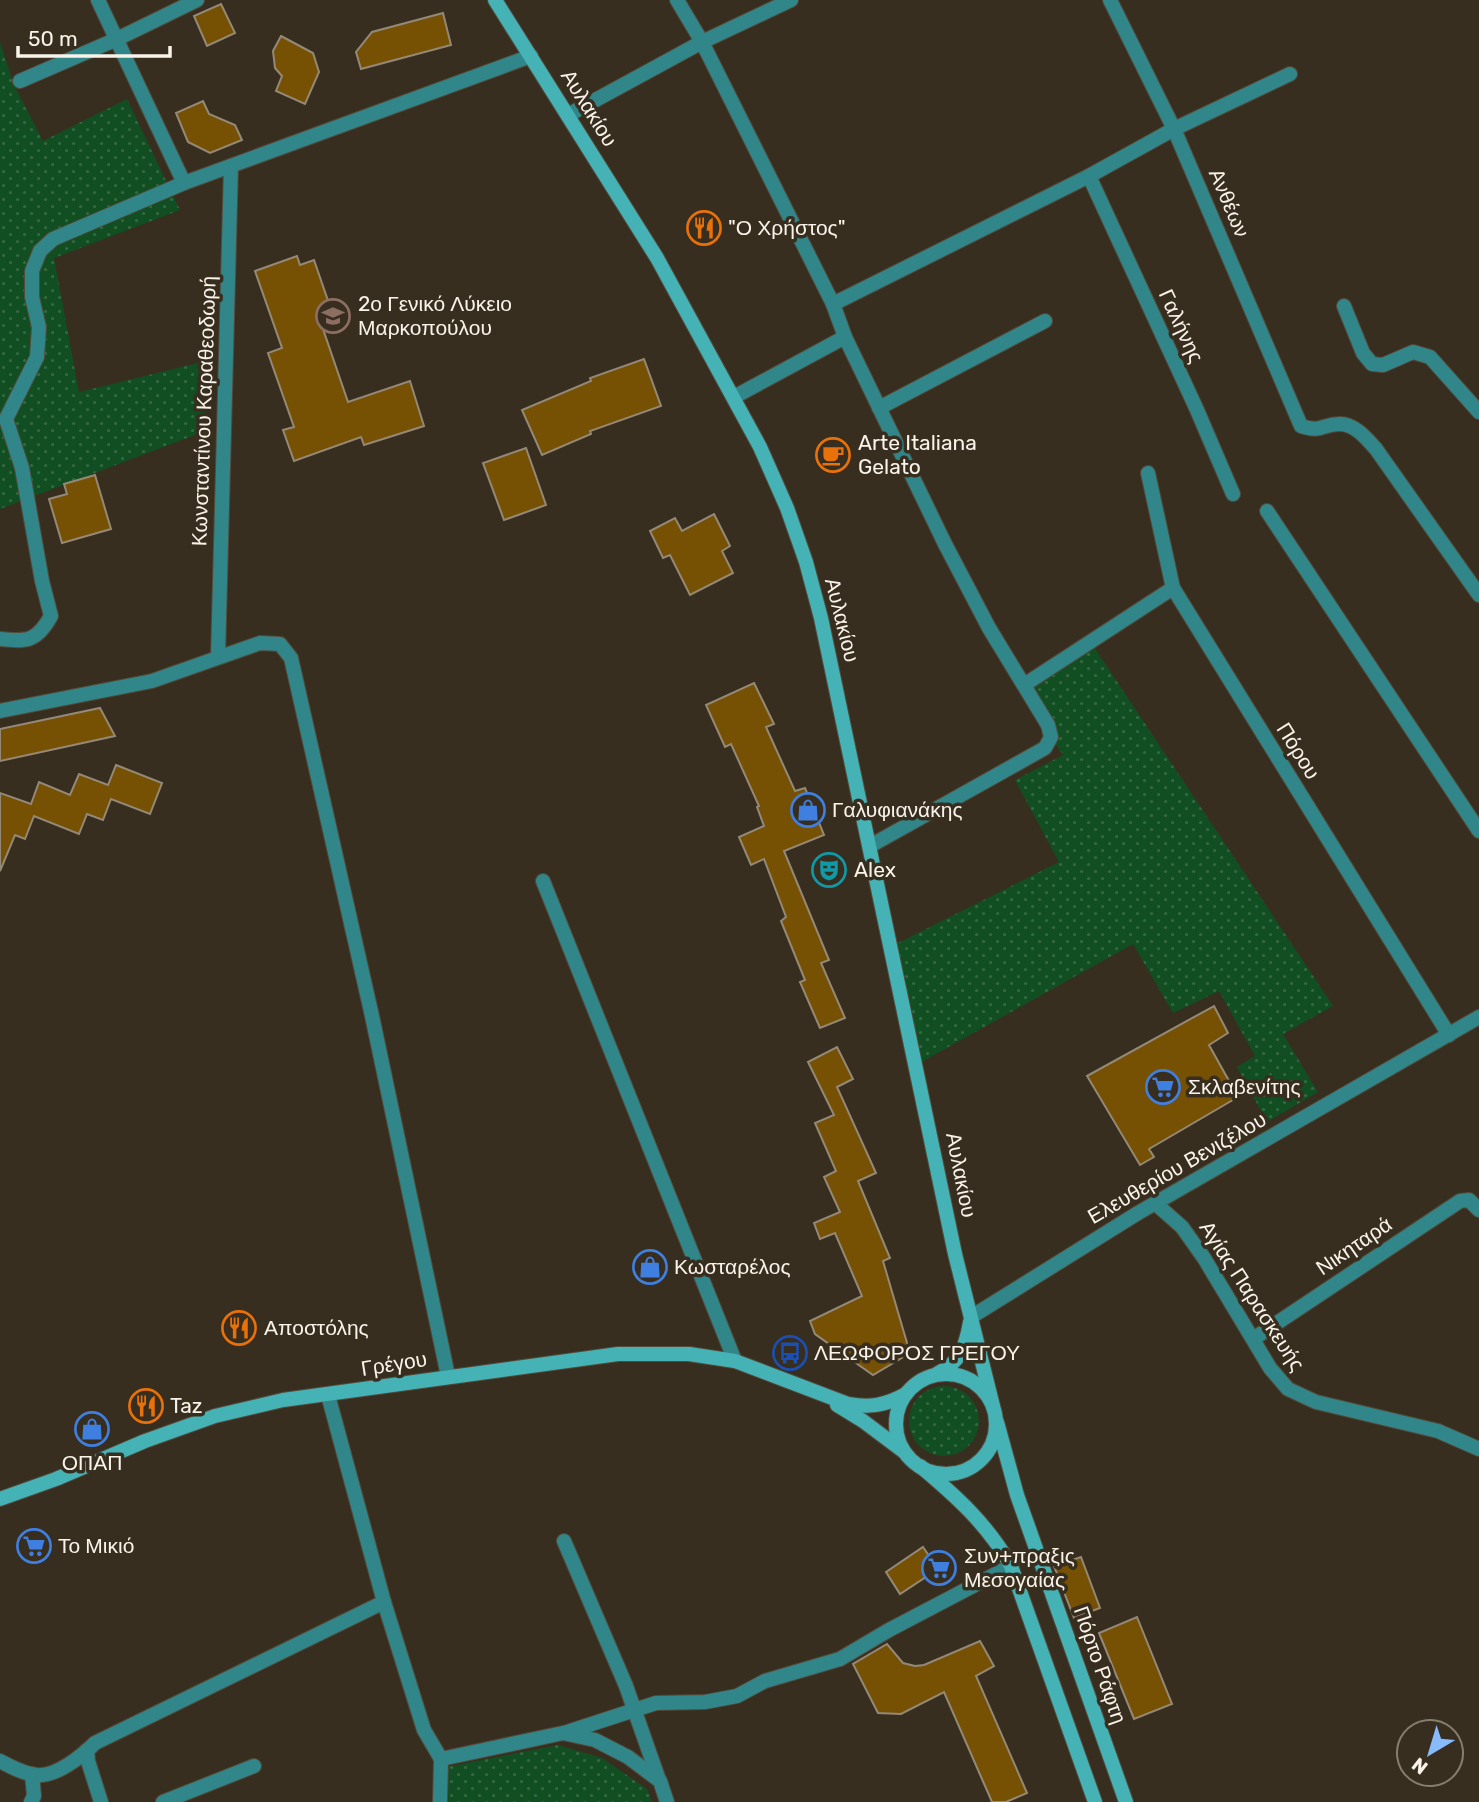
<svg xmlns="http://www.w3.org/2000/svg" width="1479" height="1802" font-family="Rubik,sans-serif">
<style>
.grass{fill:url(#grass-dots)}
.building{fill:#765104;stroke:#948977;stroke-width:2}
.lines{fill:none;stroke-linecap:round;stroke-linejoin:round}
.minor-casing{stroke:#534a3b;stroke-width:16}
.tertiary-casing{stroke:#534a3b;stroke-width:16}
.secondary-casing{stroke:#534a3b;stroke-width:16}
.minor{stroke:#308689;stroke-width:14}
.tertiary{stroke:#308689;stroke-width:14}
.secondary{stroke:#45b2b6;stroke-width:14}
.labels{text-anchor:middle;stroke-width:7;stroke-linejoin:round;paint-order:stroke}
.street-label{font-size:21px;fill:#f9f3e9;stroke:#382e1f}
.poi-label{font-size:21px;fill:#f9f3e9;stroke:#382e1f;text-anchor:start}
</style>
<defs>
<pattern id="grass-dots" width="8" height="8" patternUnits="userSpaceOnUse" patternTransform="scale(1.75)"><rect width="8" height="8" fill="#114e22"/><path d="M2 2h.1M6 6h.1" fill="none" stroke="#346842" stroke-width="1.8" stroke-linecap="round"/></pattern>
</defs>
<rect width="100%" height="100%" fill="#382e1f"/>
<g class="grass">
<polygon points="0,42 14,85 43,141 127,99 180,210 54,258 79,392 198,363 208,430 0,509"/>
<polygon points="1094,647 1333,1006 1283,1034 1318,1092 1267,1122 1237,1067 1255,1056 1219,991 1173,1013 1133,944 918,1064 896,944 1059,862 1015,780 1063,755 1022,694"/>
<circle cx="944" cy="1421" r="35"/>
<polygon points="558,1745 602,1758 647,1789 652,1802 440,1802 441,1768"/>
</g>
<g class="building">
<polygon points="221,4 235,33 207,46 194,16"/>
<polygon points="443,13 451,45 361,69 356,52 372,32"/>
<polygon points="281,36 313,53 319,72 305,104 276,91 282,76 275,68 273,51"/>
<polygon points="203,101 209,114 235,125 242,140 210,153 188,142 176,113"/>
<polygon points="297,256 300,265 314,260 335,321 322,326 348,402 410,381 424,426 364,445 361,437 294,461 283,430 294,427 268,353 282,348 255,271"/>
<polygon points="644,359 661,406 590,431 591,434 542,455 522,410 591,381 590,378"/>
<polygon points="526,448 546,505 504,520 483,463"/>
<polygon points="95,475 111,529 62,543 49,499 67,494 64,484"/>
<polygon points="714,514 730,546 722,551 733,573 690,595 670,555 663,558 650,531 675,518 682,531"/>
<polygon points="754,683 774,724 766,727 795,791 805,788 824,835 784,851 829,960 821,963 845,1018 820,1028 800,982 805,980 781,921 786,917 764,859 751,865 739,837 764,826 757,807 759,806 731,744 725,747 706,705"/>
<polygon points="100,708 115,736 0,761 0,729"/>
<polygon points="116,765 162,783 150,814 111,799 103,820 87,814 79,834 34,816 25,839 15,835 0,871 0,793 31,804 39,782 70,795 79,774 108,785"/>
<polygon points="1214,1006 1228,1033 1209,1045 1238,1097 1149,1149 1154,1157 1140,1165 1087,1076"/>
<polygon points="837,1047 853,1079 837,1087 876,1173 858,1181 890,1258 883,1261 910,1353 873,1375 815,1334 810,1321 862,1296 835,1233 820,1239 814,1223 840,1212 824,1177 836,1171 815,1123 834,1115 808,1062"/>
<polygon points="923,1547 938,1569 900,1594 886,1572"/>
<polygon points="1081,1557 1100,1608 1074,1618 1054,1566"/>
<polygon points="1137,1617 1172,1704 1134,1719 1099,1633"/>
<polygon points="980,1641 994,1666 976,1676 1027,1793 1006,1802 992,1802 944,1692 901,1714 878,1713 853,1664 887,1644 903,1663 915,1666 924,1665"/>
</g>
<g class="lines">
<g class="minor-casing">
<g id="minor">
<polyline points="98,0 184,183"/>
<polyline points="677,0 702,42 833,304"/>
<path d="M1110 0 1174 129 1301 426C1322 433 1322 424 1340 424 1355 424 1367 439 1376 449L1479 595"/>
<polyline points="20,81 117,39 197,0"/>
<polyline points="568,115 702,42 791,0"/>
<polyline points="1089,176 1197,410 1233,494"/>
<polyline points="1344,306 1363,353 1372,364 1383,365 1413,352 1430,357 1479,412"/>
<polyline points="845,337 945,544 989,628 1048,725 1051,737 1045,748 870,846"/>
<polyline points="734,397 845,337 833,304 1089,176 1174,129 1290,74"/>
<polyline points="879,408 1045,321"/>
<polyline points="1148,473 1173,588 1449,1035"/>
<polyline points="1267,511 1479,831"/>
<path d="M0 639C28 642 37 641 51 616L42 581 22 468 6 419 37 357 39 327 32 297V271L40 251 53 239 184 183 531 56"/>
<polyline points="218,657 231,166"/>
<polyline points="1024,685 1173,588"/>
<polyline points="0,711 152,681 260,643 280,644 291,658 372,1016 448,1376"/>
<polyline points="543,881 735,1361"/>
<polyline points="1156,1204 1182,1227 1204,1258 1270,1368 1288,1389 1316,1402 1438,1431 1479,1449"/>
<polyline points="1253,1339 1460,1201 1469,1200 1479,1210"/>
<polyline points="328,1395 384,1602 424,1730 441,1759 563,1733 595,1740 628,1757 660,1781 667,1802"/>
<polyline points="564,1541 626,1686 659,1780"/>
<polyline points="564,1733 656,1703 705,1702 737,1696 765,1681 840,1659 889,1630 1011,1566"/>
<polyline points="87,1750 88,1761 101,1802"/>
<path d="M0 1761C11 1767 24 1774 37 1775 56 1777 82 1756 95 1743L384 1602"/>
<polyline points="31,1802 34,1796 32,1774"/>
<polyline points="163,1802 254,1766"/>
<polyline points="440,1802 441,1759"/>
</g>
</g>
<g class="tertiary-casing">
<polyline id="tertiary" points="971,1317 1138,1213 1479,1017"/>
</g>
<g class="secondary-casing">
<g id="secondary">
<polyline points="495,0 657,258 760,447 787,508 806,562 821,618 955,1254 993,1406"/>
<path d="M938 1373C961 1362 966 1345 970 1322"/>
<circle cx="946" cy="1424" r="50"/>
<polyline points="837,1405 863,1421 903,1451"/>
<polyline points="997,1422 1017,1495 1126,1802"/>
<path d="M920 1466C956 1496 988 1525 1011 1566L1095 1802"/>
<path d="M0 1499 56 1479 145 1441 215 1416 283 1400 618 1354H689L735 1361 848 1404C871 1408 886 1405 906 1394"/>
</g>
</g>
<use href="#minor" class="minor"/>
<use href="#tertiary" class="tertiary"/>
<use href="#secondary" class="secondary"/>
</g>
<defs>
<g id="restaurant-ring" transform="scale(1.75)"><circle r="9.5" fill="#382e1f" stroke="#e8710a" stroke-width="1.5"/><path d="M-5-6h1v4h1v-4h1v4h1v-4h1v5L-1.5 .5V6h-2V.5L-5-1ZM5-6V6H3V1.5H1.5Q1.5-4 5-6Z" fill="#e8710a"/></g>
<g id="school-ring" transform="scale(1.75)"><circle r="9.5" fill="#382e1f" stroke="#8d6e63" stroke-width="1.5"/><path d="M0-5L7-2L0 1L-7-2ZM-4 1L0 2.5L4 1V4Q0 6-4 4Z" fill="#8d6e63"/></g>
<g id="cafe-ring" transform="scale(1.75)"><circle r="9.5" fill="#382e1f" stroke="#e8710a" stroke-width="1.5"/><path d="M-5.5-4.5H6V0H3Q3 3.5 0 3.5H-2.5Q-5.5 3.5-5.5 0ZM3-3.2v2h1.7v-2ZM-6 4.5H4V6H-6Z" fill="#e8710a"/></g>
<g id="shop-ring" transform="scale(1.75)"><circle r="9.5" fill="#382e1f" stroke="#3f7fe0" stroke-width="1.5"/><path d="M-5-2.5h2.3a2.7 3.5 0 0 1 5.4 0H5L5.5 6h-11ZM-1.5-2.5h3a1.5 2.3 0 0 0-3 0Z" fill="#3f7fe0"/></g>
<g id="theatre-ring" transform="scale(1.75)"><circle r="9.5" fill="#382e1f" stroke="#0f9aa8" stroke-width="1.5"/><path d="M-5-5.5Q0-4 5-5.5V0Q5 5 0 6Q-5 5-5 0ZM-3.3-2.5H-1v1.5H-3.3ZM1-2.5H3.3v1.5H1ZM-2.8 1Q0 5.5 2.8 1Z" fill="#0f9aa8"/></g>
<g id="supermarket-ring" transform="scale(1.75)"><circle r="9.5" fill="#382e1f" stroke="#3f7fe0" stroke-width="1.5"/><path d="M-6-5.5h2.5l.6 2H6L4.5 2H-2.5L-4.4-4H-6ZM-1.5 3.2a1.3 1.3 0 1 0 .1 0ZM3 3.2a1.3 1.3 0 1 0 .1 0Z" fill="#3f7fe0"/></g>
<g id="bus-ring" transform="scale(1.75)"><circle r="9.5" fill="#382e1f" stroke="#1a4fb4" stroke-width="1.5"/><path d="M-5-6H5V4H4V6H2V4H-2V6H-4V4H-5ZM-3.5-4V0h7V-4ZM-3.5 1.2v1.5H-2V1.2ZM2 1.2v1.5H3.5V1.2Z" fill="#1a4fb4"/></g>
</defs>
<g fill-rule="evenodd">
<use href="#restaurant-ring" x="704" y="228"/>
<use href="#school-ring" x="333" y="316"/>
<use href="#cafe-ring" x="833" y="455"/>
<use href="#shop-ring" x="808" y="810"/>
<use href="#theatre-ring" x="829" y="870"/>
<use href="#supermarket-ring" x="1163" y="1087"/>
<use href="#shop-ring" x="650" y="1267"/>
<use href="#restaurant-ring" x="239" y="1328"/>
<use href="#bus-ring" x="790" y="1353"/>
<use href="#restaurant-ring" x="146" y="1406"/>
<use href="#shop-ring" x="92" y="1429"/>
<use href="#supermarket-ring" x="34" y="1546"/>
<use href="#supermarket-ring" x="939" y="1568"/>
</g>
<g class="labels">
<g class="street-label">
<text transform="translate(589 108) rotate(58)" y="7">Αυλακίου</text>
<text transform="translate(1229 203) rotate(67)" y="7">Ανθέων</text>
<text transform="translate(1181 326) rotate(65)" y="7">Γαλήνης</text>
<text transform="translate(204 411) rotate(-88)" y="7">Κωνσταντίνου Καραθεοδωρή</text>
<text transform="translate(842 620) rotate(76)" y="7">Αυλακίου</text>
<text transform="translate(1298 751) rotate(58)" y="7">Πόρου</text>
<text transform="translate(1177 1168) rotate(-30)" y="7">Ελευθερίου Βενιζέλου</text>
<text transform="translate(961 1175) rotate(79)" y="7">Αυλακίου</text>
<text transform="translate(1354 1246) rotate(-34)" y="7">Νικηταρά</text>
<text transform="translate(1252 1296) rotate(57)" y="7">Αγίας Παρασκευής</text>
<text transform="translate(394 1364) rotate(-9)" y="7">Γρέγου</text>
<text transform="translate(1100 1665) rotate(71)" y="7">Πόρτο Ράφτη</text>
</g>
<g class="poi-label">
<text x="728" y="235">"Ο Χρήστος"</text>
<text x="358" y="311">2ο Γενικό Λύκειο<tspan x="358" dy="24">Μαρκοπούλου</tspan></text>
<text x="858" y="450">Arte Italiana<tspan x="858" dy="24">Gelato</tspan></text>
<text x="832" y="817">Γαλυφιανάκης</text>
<text x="854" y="877">Alex</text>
<text x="1188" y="1094">Σκλαβενίτης</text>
<text x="674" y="1274">Κωσταρέλος</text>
<text x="264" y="1335">Αποστόλης</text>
<text x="814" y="1360">ΛΕΩΦΟΡΟΣ ΓΡΕΓΟΥ</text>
<text x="170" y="1413">Taz</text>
<text x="92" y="1470" text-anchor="middle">ΟΠΑΠ</text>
<text x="58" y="1553">Το Μικιό</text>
<text x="964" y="1563">Συν+πραξις<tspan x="964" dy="24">Μεσογαίας</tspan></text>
</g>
</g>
<g transform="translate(1430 1753) rotate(218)"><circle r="33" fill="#382e1f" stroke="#857d70" stroke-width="2"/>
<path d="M0-5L12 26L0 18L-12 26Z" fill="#88bafc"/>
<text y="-10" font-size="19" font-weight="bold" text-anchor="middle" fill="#f9f3e9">N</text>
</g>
<path d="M18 46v10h152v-10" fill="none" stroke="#f9f3e9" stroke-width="3.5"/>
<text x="28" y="46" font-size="21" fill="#f9f3e9" stroke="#382e1f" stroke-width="5" paint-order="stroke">50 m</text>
</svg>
